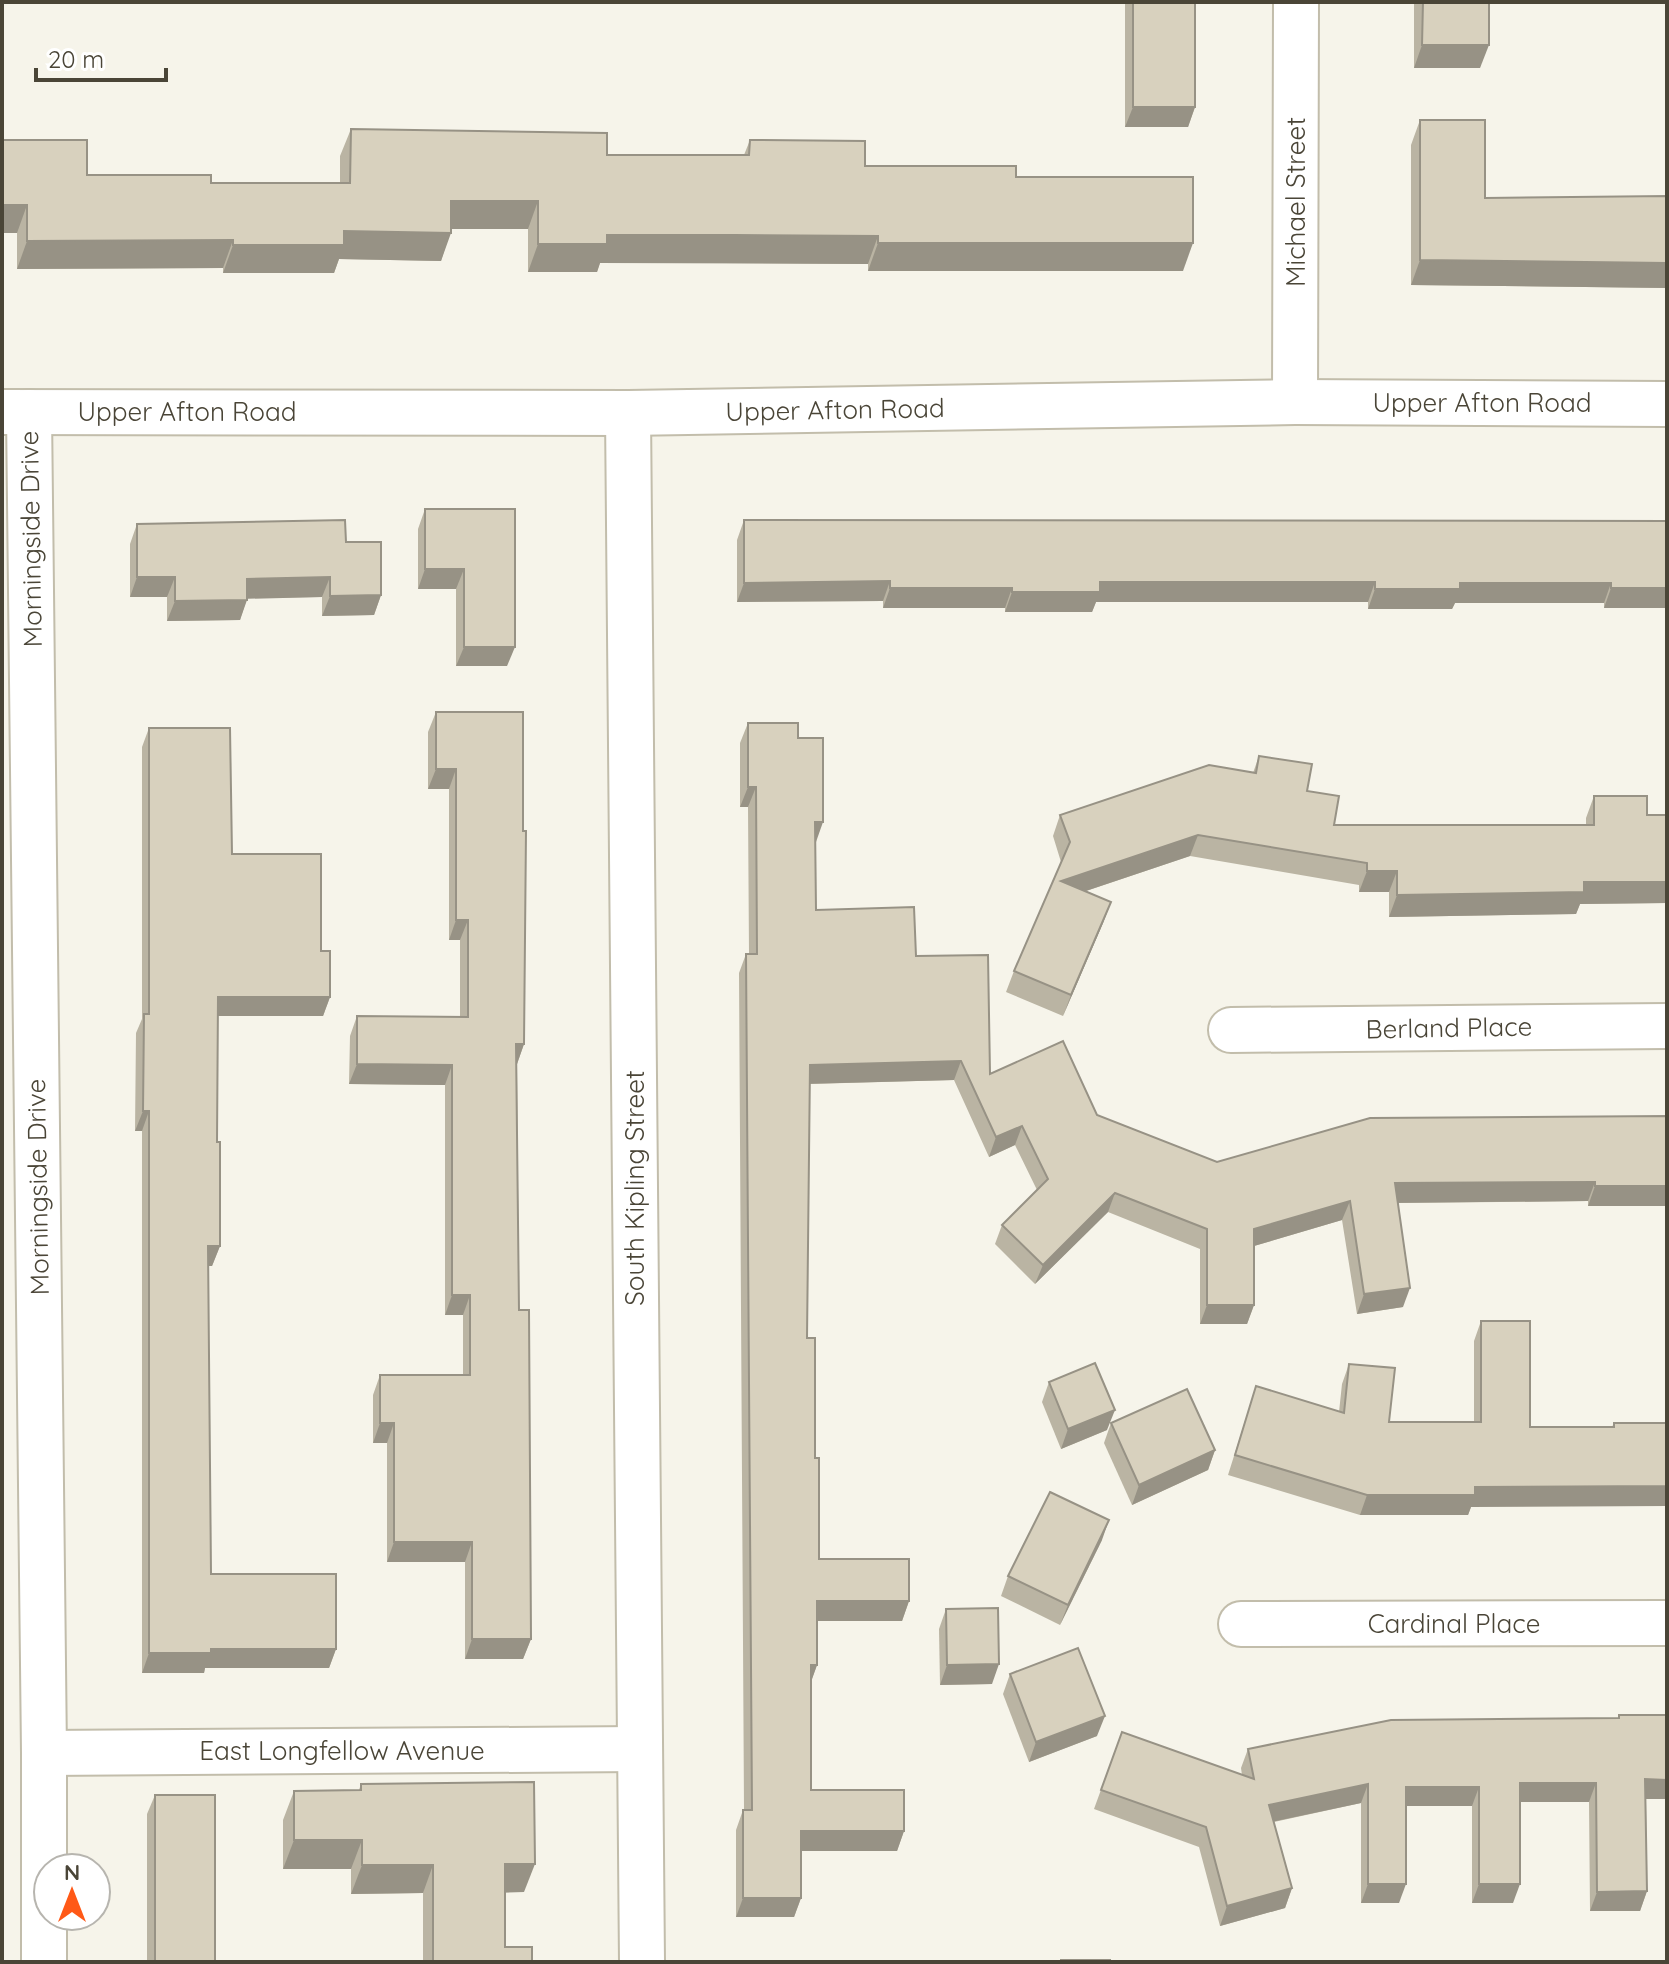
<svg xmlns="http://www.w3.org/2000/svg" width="1669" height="1964" font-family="Quicksand,sans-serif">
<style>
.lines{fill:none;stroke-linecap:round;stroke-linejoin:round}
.minor-casing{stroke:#c2bdab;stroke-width:48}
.minor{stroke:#fff;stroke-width:44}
.wall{fill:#bab4a3}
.shaded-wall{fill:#979285}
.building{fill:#d8d1be;stroke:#979285;stroke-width:2}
.labels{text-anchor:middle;stroke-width:6;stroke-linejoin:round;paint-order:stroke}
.street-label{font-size:26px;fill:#4a4537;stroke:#fff}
</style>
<rect width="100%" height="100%" fill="#f6f4ea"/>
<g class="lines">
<g class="minor-casing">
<g id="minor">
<polyline points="1295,402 1296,2"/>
<polyline points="2,412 628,413 1295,402 1667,404"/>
<polyline points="29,412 44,1753 44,1962"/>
<polyline points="628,413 642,1962"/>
<polyline points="1231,1030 1667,1026"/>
<polyline points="1241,1624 1667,1623"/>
<polyline points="44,1753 639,1749"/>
</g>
</g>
<use href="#minor" class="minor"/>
</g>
<g class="wall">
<polygon points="1125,2 1195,2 1195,107 1188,127 1125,127"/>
<polygon points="1414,2 1489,2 1480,68 1414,68"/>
<polygon points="1420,120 1485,198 1667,196 1667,288 1411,285 1411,145"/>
<polygon points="351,129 607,155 744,155 750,140 865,166 1016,177 1183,271 868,271 868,264 723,263 600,263 597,272 528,272 528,229 451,229 441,261 339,259 334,273 223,273 223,268 17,269 17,233 2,233 2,140 87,175 211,183 340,183 340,156"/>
<polygon points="425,509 515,509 507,666 456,666 456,589 418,589 418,529"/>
<polygon points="744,520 1460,520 1667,608 1604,608 1604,603 1455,603 1452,609 1368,609 1368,602 1096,602 1092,612 1005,612 1005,608 883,608 883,601 737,602 737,540"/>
<polygon points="137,524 346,542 381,595 374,615 322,616 322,597 247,598 240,620 167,621 167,597 130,597 130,544"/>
<polygon points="436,712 523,712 524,1044 517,1064 519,1310 531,1639 523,1659 465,1659 465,1562 387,1562 387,1443 373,1443 373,1395 380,1375 463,1375 463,1315 445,1315 445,1085 349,1084 350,1036 357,1016 460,1017 460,940 449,940 449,789 428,789 428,732"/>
<polygon points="748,723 798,738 816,842 815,842 816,910 916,956 990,1074 1217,1162 1667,1116 1667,1206 1588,1206 1588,1201 1397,1203 1403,1307 1357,1314 1342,1220 1254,1246 1254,1305 1247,1324 1200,1324 1200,1249 1108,1212 1035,1284 995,1244 1002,1225 1037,1190 1015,1145 989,1157 954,1080 809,1084 807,1338 815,1458 819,1559 909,1601 902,1621 817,1621 817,1665 811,1681 811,1790 904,1831 897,1851 801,1851 801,1898 794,1917 736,1917 736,1830 743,1810 744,1810 739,973 746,954 749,954 748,807 740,807 740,743"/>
<polygon points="149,728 232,854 321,951 330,997 323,1016 218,1016 217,1142 220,1246 212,1266 208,1266 211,1574 336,1649 329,1668 205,1668 204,1673 142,1673 142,1131 135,1131 136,1033 142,1019 142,747"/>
<polygon points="1259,756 1307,791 1334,825 1586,825 1586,818 1594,796 1647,815 1667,815 1667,903 1580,904 1576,914 1389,917 1389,892 1359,892 1359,885 1190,856 1086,891 1111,902 1103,923 1063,1016 1006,992 1014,971 1061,862 1053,836 1060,815 1253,773"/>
<polygon points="1481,1321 1530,1427 1612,1427 1614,1423 1667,1423 1471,1507 1468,1515 1360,1515 1228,1475 1256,1386 1339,1412 1342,1384 1349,1364 1389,1422 1474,1422 1474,1341"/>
<polygon points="1049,1382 1107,1430 1061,1449 1042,1402"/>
<polygon points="1111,1423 1215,1450 1208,1470 1132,1505 1104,1443"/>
<polygon points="1102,1540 1060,1625 1001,1596 1008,1576"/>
<polygon points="946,1609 992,1684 940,1685 939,1629"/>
<polygon points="1010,1674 1097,1736 1029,1762 1003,1694"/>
<polygon points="1619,1715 1667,1715 1667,1799 1646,1799 1647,1891 1640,1911 1590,1911 1589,1802 1520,1802 1513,1903 1472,1903 1472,1806 1406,1806 1399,1903 1361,1903 1361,1803 1274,1822 1292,1888 1285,1908 1220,1926 1199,1847 1094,1809 1122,1732 1242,1775 1241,1768 1248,1749 1618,1718"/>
<polygon points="361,1784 524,1892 505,1892 505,1947 532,1962 423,1962 423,1893 351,1894 351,1869 283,1869 283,1820 294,1791 359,1790"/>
<polygon points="155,1795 215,1962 147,1962 147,1814"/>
</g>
<g class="shaded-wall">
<polygon points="1422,45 1489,45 1480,68 1414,68"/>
<polygon points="1133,107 1195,107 1188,127 1125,127"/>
<polygon points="451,201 538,201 528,229 441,229"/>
<polygon points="2,205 27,205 17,233 2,233"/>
<polygon points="344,231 451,233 441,261 339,259 334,273 223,273 233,245"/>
<polygon points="607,235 734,235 878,236 868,264 600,263 597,272 528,272 538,244"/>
<polygon points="233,240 223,268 17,269 27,241"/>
<polygon points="878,243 1193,243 1183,271 868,271"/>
<polygon points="1420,260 1667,263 1667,288 1411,285"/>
<polygon points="425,569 464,569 456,589 418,589"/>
<polygon points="137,577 175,577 167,597 130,597"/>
<polygon points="330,577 322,597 240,599 247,579"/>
<polygon points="890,581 883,601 737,602 744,583"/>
<polygon points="1100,582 1375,582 1368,602 1096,602 1092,612 1005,612 1012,592"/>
<polygon points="1460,583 1611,583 1604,603 1455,603 1452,609 1368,609 1375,589"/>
<polygon points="890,588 1012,588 1005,608 883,608"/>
<polygon points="1611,588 1667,588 1667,608 1604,608"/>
<polygon points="381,595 374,615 322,616 330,596"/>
<polygon points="247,600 240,620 167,621 175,601"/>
<polygon points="464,647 515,647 507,666 456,666"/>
<polygon points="436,769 456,769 449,789 428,789"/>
<polygon points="748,787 756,787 748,807 740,807"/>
<polygon points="815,822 823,822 816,842 808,842"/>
<polygon points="1198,835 1190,856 1053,902 1061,881"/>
<polygon points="1367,871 1397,871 1389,892 1359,892"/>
<polygon points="1584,882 1667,882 1667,903 1580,904 1576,914 1389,917 1397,895"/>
<polygon points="1111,902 1103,923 1063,1016 1071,995"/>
<polygon points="456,920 468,920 460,940 449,940"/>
<polygon points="218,997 330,997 323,1016 211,1016"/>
<polygon points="516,1044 524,1044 517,1064 509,1064"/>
<polygon points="961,1061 954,1080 802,1084 810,1065"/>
<polygon points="357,1064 452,1065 445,1085 349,1084"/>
<polygon points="143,1111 149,1111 142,1131 135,1131"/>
<polygon points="1022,1126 1015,1145 989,1157 996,1137"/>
<polygon points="1595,1182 1588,1201 1387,1203 1395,1183"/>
<polygon points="1595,1186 1667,1186 1667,1206 1588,1206"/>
<polygon points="1115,1193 1108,1212 1035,1284 1043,1265"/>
<polygon points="1350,1201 1342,1220 1247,1248 1254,1229"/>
<polygon points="208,1246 220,1246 212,1266 201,1266"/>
<polygon points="1410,1288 1403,1307 1357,1314 1364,1294"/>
<polygon points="452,1295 470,1295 463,1315 445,1315"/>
<polygon points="1207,1305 1254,1305 1247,1324 1200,1324"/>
<polygon points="1115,1410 1107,1430 1061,1449 1068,1429"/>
<polygon points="380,1423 394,1423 387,1443 373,1443"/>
<polygon points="1215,1450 1208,1470 1132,1505 1139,1485"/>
<polygon points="1667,1486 1667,1506 1471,1507 1468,1515 1360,1515 1367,1495 1475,1487"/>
<polygon points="1109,1520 1102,1540 1060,1625 1068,1605"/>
<polygon points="394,1542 472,1542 465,1562 387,1562"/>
<polygon points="817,1601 909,1601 902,1621 810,1621"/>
<polygon points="472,1639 531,1639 523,1659 465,1659"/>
<polygon points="211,1649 336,1649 329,1668 205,1668 204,1673 142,1673 149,1653"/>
<polygon points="999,1664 992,1684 940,1685 947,1665"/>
<polygon points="811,1665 817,1665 810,1685"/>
<polygon points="1105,1716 1097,1736 1029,1762 1036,1742"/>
<polygon points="1645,1779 1667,1780 1667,1799 1638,1799"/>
<polygon points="1520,1783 1596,1783 1589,1802 1513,1802"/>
<polygon points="1368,1784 1361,1803 1262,1824 1269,1805"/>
<polygon points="1406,1787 1479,1787 1472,1806 1399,1806"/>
<polygon points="801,1831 904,1831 897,1851 794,1851"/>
<polygon points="294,1840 362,1840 351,1869 283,1869"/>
<polygon points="505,1864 535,1864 524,1892 495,1893"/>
<polygon points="362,1865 433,1865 423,1893 351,1894"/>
<polygon points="1368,1884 1406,1884 1399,1903 1361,1903"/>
<polygon points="1479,1884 1520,1884 1513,1903 1472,1903"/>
<polygon points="1292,1888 1285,1908 1220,1926 1227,1906"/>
<polygon points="1647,1891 1640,1911 1590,1911 1597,1892"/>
<polygon points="743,1898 801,1898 794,1917 736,1917"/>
</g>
<g class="building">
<rect x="1133" y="2" width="62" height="105"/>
<polygon points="1423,2 1489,2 1489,45 1422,45"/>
<polygon points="1420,120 1485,120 1485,198 1667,196 1667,263 1420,260"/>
<polygon points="351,129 607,133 607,155 749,155 750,140 865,141 865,166 1016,166 1016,177 1193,177 1193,243 878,243 878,236 734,235 607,235 607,244 538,244 538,201 451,201 451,233 344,231 344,245 233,245 233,240 27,241 27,205 2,205 2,140 87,140 87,175 211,175 211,183 350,183"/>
<polygon points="425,509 515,509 515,647 464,647 464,569 425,569"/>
<polygon points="345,520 346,542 381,542 381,595 330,596 330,577 247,579 247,600 175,601 175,577 137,577 137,524"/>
<polygon points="744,520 1667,521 1667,588 1611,588 1611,583 1460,583 1460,589 1375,589 1375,582 1100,582 1100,592 1012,592 1012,588 890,588 890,581 744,583"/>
<polygon points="436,712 523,712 523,831 526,831 524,1044 516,1044 519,1310 529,1310 531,1639 472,1639 472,1542 394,1542 394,1423 380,1423 380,1375 470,1375 470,1295 452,1295 452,1065 357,1064 357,1016 468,1017 468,920 456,920 456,769 436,769"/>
<polygon points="748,723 798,723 798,738 823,738 823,822 815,822 816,910 914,907 916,956 988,955 990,1074 1063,1041 1097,1115 1217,1162 1370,1118 1667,1116 1667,1186 1595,1186 1595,1182 1395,1183 1410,1288 1364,1294 1350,1201 1254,1229 1254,1305 1207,1305 1207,1229 1115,1193 1043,1265 1002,1225 1048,1179 1022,1126 996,1137 961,1061 810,1065 807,1338 815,1338 815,1458 819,1458 819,1559 909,1559 909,1601 817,1601 817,1665 811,1665 811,1790 904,1790 904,1831 801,1831 801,1898 743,1898 743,1810 752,1810 746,954 757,954 756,787 748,787"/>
<polygon points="149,728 230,728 232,854 321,854 321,951 330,951 330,997 218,997 217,1142 220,1142 220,1246 208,1246 211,1574 336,1574 336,1649 211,1649 211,1653 149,1653 149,1111 143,1111 144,1014 149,1014"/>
<polygon points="1259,756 1312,764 1307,791 1339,796 1334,825 1594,825 1594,796 1647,796 1647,815 1667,815 1667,882 1584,882 1584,892 1397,895 1397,871 1367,871 1367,863 1198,835 1061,881 1111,902 1071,995 1014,971 1070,842 1060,815 1209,765 1256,773"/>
<polygon points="1481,1321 1530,1321 1530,1427 1614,1427 1614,1423 1667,1423 1667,1486 1475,1487 1475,1495 1367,1495 1235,1455 1256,1386 1344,1413 1349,1364 1395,1368 1389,1422 1481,1422"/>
<polygon points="1095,1363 1115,1410 1068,1429 1049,1382"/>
<polygon points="1187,1389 1215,1450 1139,1485 1111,1423"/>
<polygon points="1050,1492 1109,1520 1068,1605 1008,1576"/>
<polygon points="998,1608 999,1664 947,1665 946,1609"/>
<polygon points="1078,1648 1105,1716 1036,1742 1010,1674"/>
<polygon points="1619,1715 1667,1715 1667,1780 1645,1779 1647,1891 1597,1892 1596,1783 1520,1783 1520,1884 1479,1884 1479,1787 1406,1787 1406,1884 1368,1884 1368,1784 1269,1805 1292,1888 1227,1906 1206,1827 1101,1790 1122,1732 1254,1779 1248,1749 1391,1720 1619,1718"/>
<polygon points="534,1782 535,1864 505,1864 505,1947 532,1947 532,1962 433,1962 433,1865 362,1865 362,1840 294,1840 294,1791 361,1790 361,1784"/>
<rect x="155" y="1795" width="60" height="167"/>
<rect x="1061" y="1960" width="49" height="2"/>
</g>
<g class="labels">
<g class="street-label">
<text transform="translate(1296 202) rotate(-90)" y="9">Michael Street</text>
<text x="1482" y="412">Upper Afton Road</text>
<text transform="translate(835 410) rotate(-1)" y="9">Upper Afton Road</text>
<text x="187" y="421">Upper Afton Road</text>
<text transform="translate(31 539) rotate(-91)" y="9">Morningside Drive</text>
<text transform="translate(1449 1028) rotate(-1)" y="9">Berland Place</text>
<text transform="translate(38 1187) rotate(-91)" y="9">Morningside Drive</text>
<text transform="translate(635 1188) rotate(-90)" y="9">South Kipling Street</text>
<text x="1454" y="1633">Cardinal Place</text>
<text x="342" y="1760">East Longfellow Avenue</text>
</g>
</g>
<rect width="1669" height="1964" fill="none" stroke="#4a4537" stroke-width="8"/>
<g transform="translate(72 1892)"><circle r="38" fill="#ffffff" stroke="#b7b5af" stroke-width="2"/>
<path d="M0-6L14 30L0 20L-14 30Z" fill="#ff5917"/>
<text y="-12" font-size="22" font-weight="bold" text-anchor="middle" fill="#4a4537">N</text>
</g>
<path d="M36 68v12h130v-12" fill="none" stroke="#4a4537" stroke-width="4"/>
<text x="48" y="68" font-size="24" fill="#4a4537" stroke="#ffffff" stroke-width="6" paint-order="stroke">20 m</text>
</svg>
